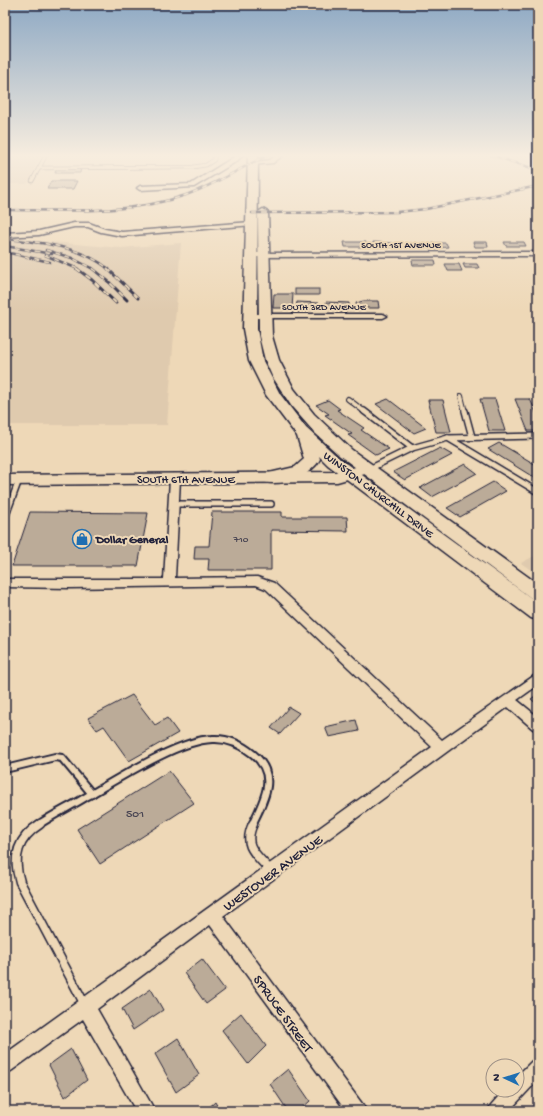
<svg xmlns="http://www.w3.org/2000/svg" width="543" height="1116" font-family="'Gochi Hand',sans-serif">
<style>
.built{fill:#dfcaae}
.building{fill:#bbab98;stroke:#22223b}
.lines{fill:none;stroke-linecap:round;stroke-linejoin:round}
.service-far4-casing{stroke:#22223b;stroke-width:4.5}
.service-far3-casing{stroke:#22223b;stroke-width:6}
.service-far2-casing{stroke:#22223b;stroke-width:8}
.service-far1-casing{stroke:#22223b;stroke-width:10}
.service-casing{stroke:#22223b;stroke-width:11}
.minor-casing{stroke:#22223b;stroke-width:3}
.primary-casing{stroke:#22223b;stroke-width:3}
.trunk-casing{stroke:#22223b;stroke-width:3}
.service-far4{stroke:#eed8b7;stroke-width:3}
.service-far3{stroke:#eed8b7;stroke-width:4}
.service-far2{stroke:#eed8b7;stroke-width:5}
.service-far1{stroke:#eed8b7;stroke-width:6}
.service{stroke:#eed8b7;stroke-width:8}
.minor{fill:#eed8b7;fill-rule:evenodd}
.primary{fill:#eed8b7;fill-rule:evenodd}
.trunk{fill:#eed8b7;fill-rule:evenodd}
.rail-far1-casing{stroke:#22223b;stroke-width:2.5}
.rail-casing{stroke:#22223b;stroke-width:3}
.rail-far1{stroke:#eed8b7;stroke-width:1.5;stroke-dasharray:5;stroke-linecap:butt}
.rail{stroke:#eed8b7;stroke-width:2;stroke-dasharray:6;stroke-linecap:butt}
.labels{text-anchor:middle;stroke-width:4;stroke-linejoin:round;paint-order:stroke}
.far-street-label{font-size:10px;fill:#22223b;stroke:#eed8b7}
.number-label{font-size:10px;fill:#484452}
.street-label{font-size:12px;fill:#22223b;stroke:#eed8b7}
.poi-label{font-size:12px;font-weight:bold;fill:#22223b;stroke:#eed8b7;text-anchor:start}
.near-number-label{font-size:12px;fill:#484452}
.near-street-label{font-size:14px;fill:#22223b;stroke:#eed8b7}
</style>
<rect width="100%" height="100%" fill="#eed8b7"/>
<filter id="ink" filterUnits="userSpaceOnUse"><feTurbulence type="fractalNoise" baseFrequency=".025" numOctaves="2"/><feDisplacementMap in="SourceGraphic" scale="8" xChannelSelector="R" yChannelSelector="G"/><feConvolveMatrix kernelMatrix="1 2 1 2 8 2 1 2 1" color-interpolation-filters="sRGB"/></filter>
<g filter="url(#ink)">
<g class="built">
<polygon points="5,155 41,155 27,184 5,184"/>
<polygon points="500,155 538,155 538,165 506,157"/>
<polygon points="5,238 121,248 181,243 167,425 5,425"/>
<polygon points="538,554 538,575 521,563"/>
</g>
<g class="building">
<polygon points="81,168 80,173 55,173 56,169"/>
<polygon points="51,181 77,181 73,189 47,189"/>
<polygon points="344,242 366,242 366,247 345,247"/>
<polygon points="373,242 393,243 393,247 373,247"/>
<polygon points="473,242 487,242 488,247 475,247"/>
<polygon points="504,242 524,242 526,246 506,246"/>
<polygon points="433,243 446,243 448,247 435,248"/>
<polygon points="412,260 435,260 436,265 413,265"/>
<polygon points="445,264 459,264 462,271 448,271"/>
<polygon points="463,264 477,264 479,268 465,268"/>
<rect x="295" y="289" width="24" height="6"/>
<polygon points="274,294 293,294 292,308 273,308"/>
<polygon points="363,301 378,301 379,308 357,308 356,303"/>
<polygon points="297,302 319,303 319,309 296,308"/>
<polygon points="326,302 349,303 349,308 326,308"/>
<polygon points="388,399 426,428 414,433 376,404"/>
<polygon points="480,399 495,399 505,431 489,431"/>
<polygon points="515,399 530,399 538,417 538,431 528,431"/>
<polygon points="328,400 340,409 337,410 364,428 361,430 389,449 376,455 348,435 352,434 325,415 329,414 316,405"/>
<polygon points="428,400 443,400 451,432 436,432"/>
<polygon points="499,443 538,466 538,480 488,449"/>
<polygon points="440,448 452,455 405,480 393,472"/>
<polygon points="465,464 477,473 432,497 420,488"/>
<polygon points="493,482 506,491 460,517 447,508"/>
<polygon points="30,512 148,513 138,566 12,566"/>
<polygon points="212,512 282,512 282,517 347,517 348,531 271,530 271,570 208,570 209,559 194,559 195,546 209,546"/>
<polygon points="538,694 538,705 531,699"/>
<polygon points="132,695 155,725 167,718 178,733 129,761 104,726 97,730 88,718"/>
<polygon points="289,707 299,713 280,734 271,728"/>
<polygon points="356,720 359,731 329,737 325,727"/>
<polygon points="169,771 194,803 100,864 77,829"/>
<polygon points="202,959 225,990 206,1004 184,973"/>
<polygon points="151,989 163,1010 133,1030 122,1009"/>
<polygon points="241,1013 266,1046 248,1064 222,1030"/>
<polygon points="178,1038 199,1075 176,1092 155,1054"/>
<polygon points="71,1049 87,1080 65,1097 49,1065"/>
<polygon points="288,1069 310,1101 299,1111 288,1111 270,1084"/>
<polygon points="215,1102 220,1111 205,1111"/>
</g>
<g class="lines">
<g class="service-far4-casing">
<g id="service-far4">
<polyline points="39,168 193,167 206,165 214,160 214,155"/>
<polyline points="32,181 46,155"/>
</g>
</g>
<g class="service-far3-casing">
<g id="service-far3">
<polyline points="461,396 465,412"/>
<polyline points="348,399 365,412"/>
</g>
</g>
<g class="service-far2-casing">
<g id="service-far2">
<polyline points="364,411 412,448"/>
<polyline points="465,411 472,437"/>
<polyline points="448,438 538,492"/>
<polyline points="369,469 412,448 448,438 538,436"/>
<polyline points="174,504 271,504"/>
<polyline points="5,518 19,480"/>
</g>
</g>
<g class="service-far1-casing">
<g id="service-far1">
<polyline points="5,769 55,757 62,758 92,794"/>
<path d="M38 825C54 814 70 807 86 797 116 780 178 740 212 739 227 738 241 744 253 754 279 775 264 800 252 825"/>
</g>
</g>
<g class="service-casing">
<g id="service">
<path d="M40 824C18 838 12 857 20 882L85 1005"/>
<path d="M253 824C242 847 257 855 271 871"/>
</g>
</g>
<g class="minor-casing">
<g id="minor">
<polygon points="237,155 243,155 237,161 194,187 140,190 137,188 140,186 191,184"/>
<polygon points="276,155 283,155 273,163 252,165 249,163 270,160"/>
<polygon points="251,222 254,224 253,225 122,236 101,232 88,227 74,227 39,235 5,237 5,233 39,231 74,223 89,223 105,229 122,232"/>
<polygon points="538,252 538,256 256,257 253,255 256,253"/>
<polygon points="247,314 383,314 387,316 383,318 247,318"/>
<polygon points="175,476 180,479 175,578 257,577 274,583 442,740 538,673 538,685 517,700 538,717 538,730 533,729 508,707 223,916 363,1105 366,1111 346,1111 210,925 97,1009 155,1111 136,1111 83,1019 11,1071 5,1074 5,1054 432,747 266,589 256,585 70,588 5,587 5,579 164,579 170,479"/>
<polygon points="538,1058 538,1080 509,1111 488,1111 491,1105 504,1090 517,1090 517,1076 532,1061"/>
</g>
</g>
<g class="primary-casing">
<polygon id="primary" points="367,464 372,466 375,469 372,472 337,482 5,485 5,475 337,472"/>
</g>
<g class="trunk-casing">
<g id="trunk">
<path d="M248 155H258L257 329 263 361 280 394 306 428 340 459 538 603V620L531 618 328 465 319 456 320 459C311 476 283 486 265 482L263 478 265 474 295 467 304 459 297 436 266 395 249 361 243 329Z"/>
<polygon points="263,209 268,212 272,336 279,360 294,389 314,414 352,450 538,584 538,600 531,598 340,456 315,433 292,407 272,376 265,360 259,336 258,212"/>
</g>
</g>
<use href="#service-far4" class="service-far4"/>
<use href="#service-far3" class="service-far3"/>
<use href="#service-far2" class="service-far2"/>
<use href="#service-far1" class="service-far1"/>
<use href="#service" class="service"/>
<use href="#minor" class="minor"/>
<use href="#primary" class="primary"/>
<use href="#trunk" class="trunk"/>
<g class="rail-far1-casing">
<g id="rail-far1">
<polyline points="491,155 538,170"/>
<path d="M5 210C66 210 128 215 186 195 215 185 240 168 268 155"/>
<polyline points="252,213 397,212 426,209 538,186"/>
<path d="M5 239C40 242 80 246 109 269"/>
<polyline points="5,246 52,254"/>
<polyline points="46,250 72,258 93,269"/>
<polyline points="5,252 50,262"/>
<polyline points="45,255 78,269"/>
</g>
</g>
<g class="rail-casing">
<g id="rail">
<polyline points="76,268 92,280 116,303"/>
<polyline points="92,268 109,282 127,300"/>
<polyline points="107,268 138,298"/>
</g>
</g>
<use href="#rail-far1" class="rail-far1"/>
<use href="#rail" class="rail"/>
</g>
</g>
<linearGradient id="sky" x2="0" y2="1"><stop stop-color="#8ea9c4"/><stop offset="0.5" stop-color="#f7eddf"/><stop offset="1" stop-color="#f7eddf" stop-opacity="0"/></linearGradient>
<rect width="543" height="311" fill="url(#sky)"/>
<defs>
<g id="shop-ring" transform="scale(1)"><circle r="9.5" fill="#eed8b7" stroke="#1f6fb2" stroke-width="1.5"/><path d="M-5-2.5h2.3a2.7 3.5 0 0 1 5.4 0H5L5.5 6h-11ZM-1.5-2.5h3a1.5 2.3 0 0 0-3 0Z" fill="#1f6fb2"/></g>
</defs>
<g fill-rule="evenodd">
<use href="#shop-ring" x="82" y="539"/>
</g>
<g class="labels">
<g class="far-street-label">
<text x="401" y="248">SOUTH 1ST AVENUE</text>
<text x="324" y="310">SOUTH 3RD AVENUE</text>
</g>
<g class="number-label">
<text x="241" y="542">710</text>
</g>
<g class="street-label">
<text x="186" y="483">SOUTH 6TH AVENUE</text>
<text transform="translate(379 494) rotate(37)" y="4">WINSTON CHURCHILL DRIVE</text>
</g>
<g class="poi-label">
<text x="96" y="543">Dollar General</text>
</g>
<g class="near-number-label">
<text x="135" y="817">501</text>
</g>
<g class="near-street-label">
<text transform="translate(272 872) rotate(-36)" y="5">WESTOVER AVENUE</text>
<text transform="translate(284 1013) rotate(54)" y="5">SPRUCE STREET</text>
</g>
</g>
<rect width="543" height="1116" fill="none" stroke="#eed8b7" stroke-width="20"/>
<rect x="10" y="10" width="523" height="1096" fill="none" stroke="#22223b" stroke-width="1.5" filter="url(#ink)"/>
<g transform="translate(505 1078) rotate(274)"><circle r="19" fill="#eed8b7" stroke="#9c8f85"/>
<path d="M0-3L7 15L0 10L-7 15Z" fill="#1f6fb2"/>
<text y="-6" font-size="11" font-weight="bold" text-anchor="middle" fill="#22223b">N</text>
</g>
</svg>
